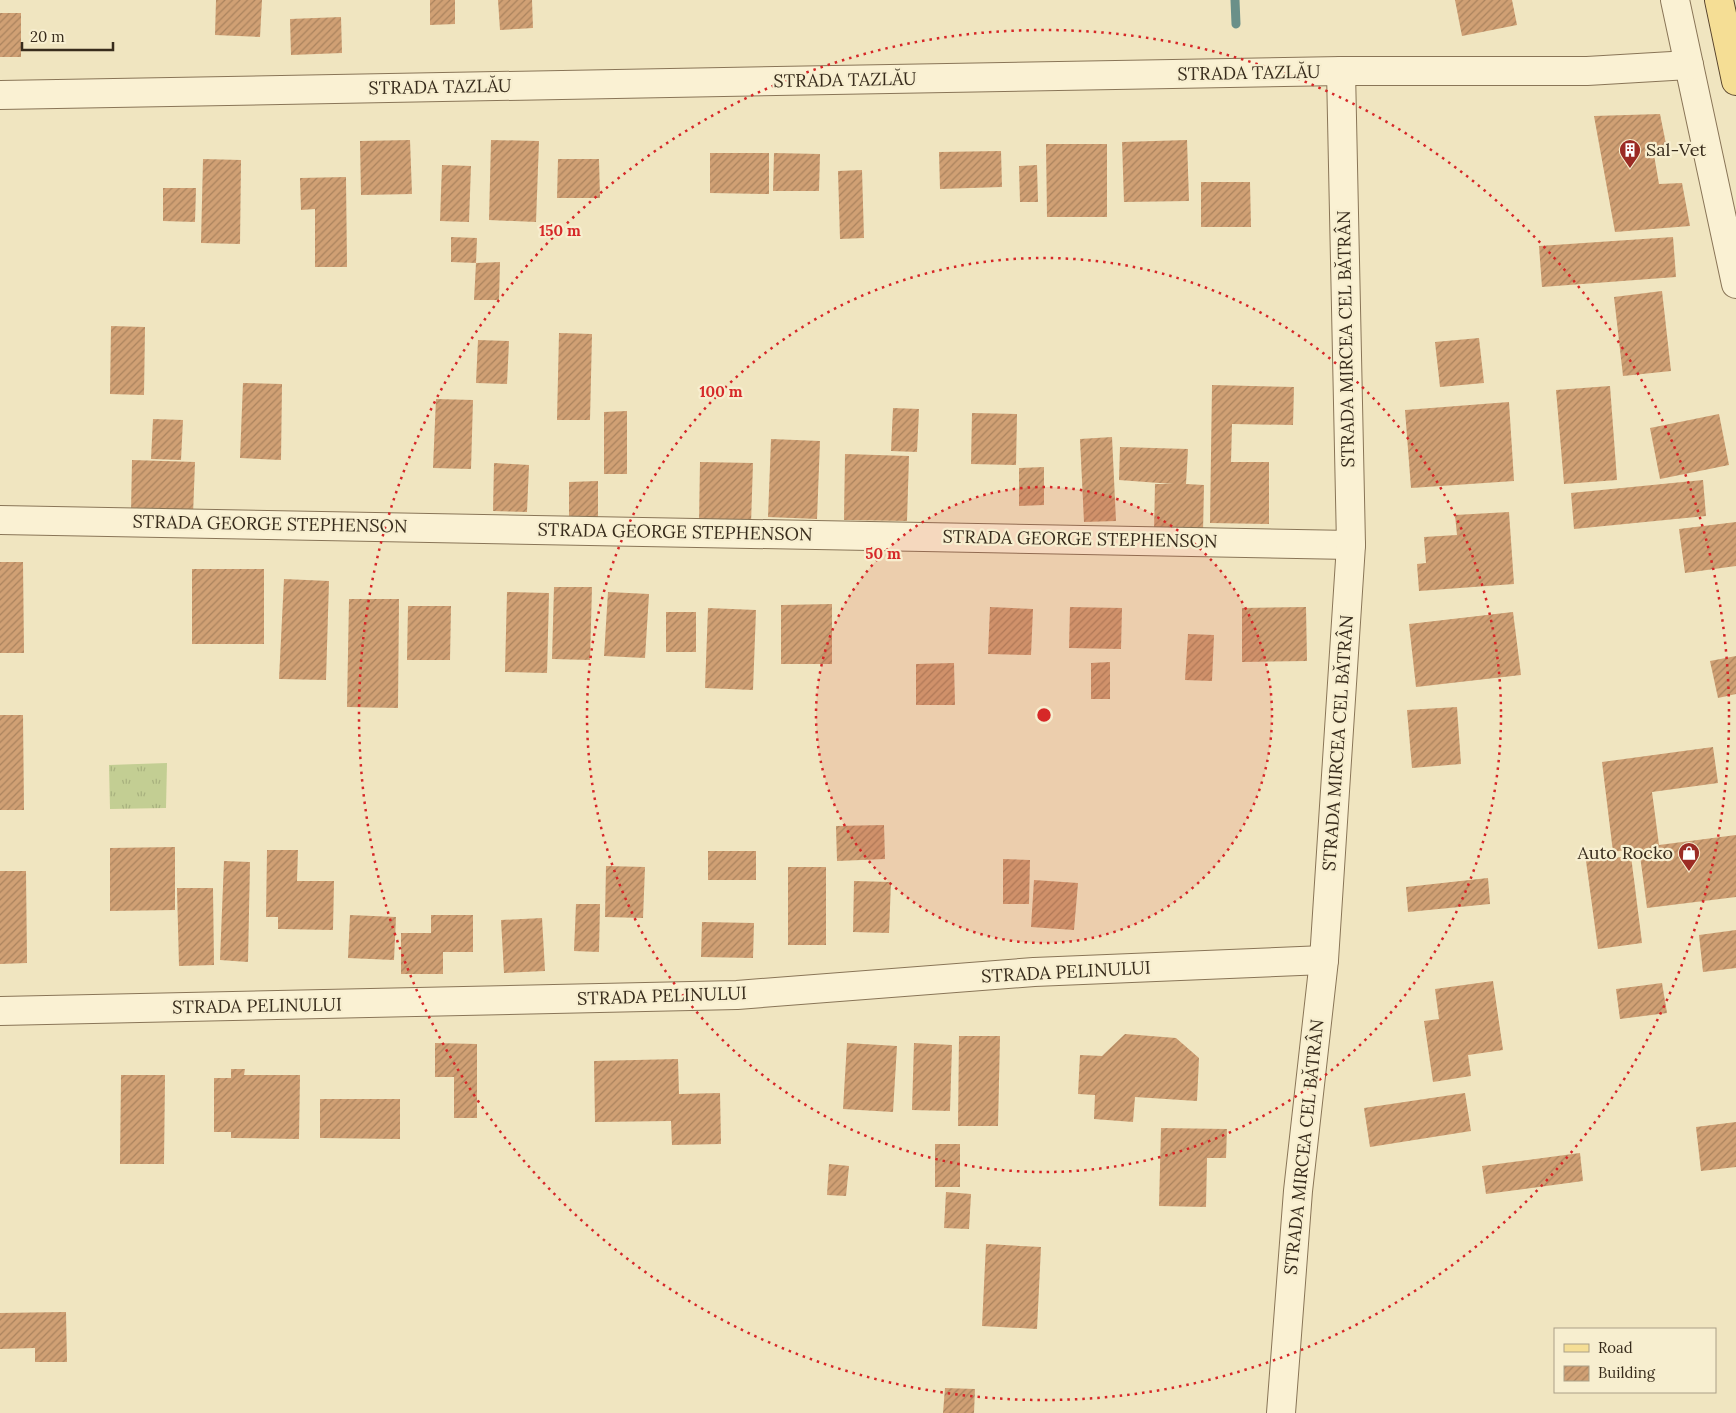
<svg xmlns="http://www.w3.org/2000/svg" width="1736" height="1413" font-family="Lora,serif">
<style>
.park{fill:url(#park-tufts)}
.lines{fill:none;stroke-linecap:round;stroke-linejoin:round}
.stream{stroke:#6a9089;stroke-width:9}
.building{fill:url(#building-hatch)}
.street-casing{stroke:#897557;stroke-width:30}
.primary-casing{stroke:#57432c;stroke-width:30}
.street{stroke:#faf1d3;stroke-width:28}
.primary{stroke:#f5de95;stroke-width:28}
.ring{fill:none;stroke:#d62828;stroke-width:2.5;stroke-dasharray:2.5 5}
.labels{text-anchor:middle;stroke-width:4.5;stroke-linejoin:round;paint-order:stroke}
.street-label{font-size:18px;fill:#382c1c;stroke:#f7eecf}
.poi-label{font-size:18px;fill:#382c1c;stroke:#f7eecf;text-anchor:start}
.centre{fill:#d62828;stroke:#f7eecf;stroke-width:2.5}
.ring-label{font-size:15px;text-anchor:middle;font-weight:bold;fill:#d62828;stroke:#f7eecf;stroke-width:4.5;stroke-linejoin:round;paint-order:stroke}
</style>
<defs>
<pattern id="park-tufts" width="24" height="20" patternUnits="userSpaceOnUse" patternTransform="scale(1.25)"><rect width="24" height="20" fill="#c3ce93"/><path d="M3 7l-1-3M5 7V3M7 7l1-3M15 17l-1-3M17 17v-4M19 17l1-3" fill="none" stroke="#a8b17e"/></pattern>
<pattern id="building-hatch" width="6" height="6" patternUnits="userSpaceOnUse" patternTransform="scale(1.25)"><rect width="6" height="6" fill="#d0a074"/><path d="M-1 1l2-2M0 6l6-6M5 7l2-2" fill="none" stroke="#aa835e"/></pattern>
</defs>
<rect width="100%" height="100%" fill="#f0e5c0"/>
<polygon class="park" points="167,763 166,808 110,809 109,765"/>
<g class="lines">
<polyline class="stream" points="1235,0 1236,24"/>
</g>
<g class="building">
<polygon points="216,0 262,0 260,37 215,35"/>
<polygon points="430,0 455,0 455,24 430,25"/>
<polygon points="498,0 532,0 533,28 500,30"/>
<polygon points="1455,0 1512,0 1517,25 1462,36"/>
<rect x="0" y="13" width="21" height="44"/>
<polygon points="341,17 342,53 291,55 290,19"/>
<polygon points="1660,114 1668,154 1654,155 1659,184 1682,183 1690,226 1615,232 1594,116"/>
<polygon points="410,140 412,194 361,195 360,141"/>
<polygon points="491,140 539,141 536,222 489,220"/>
<polygon points="1187,140 1189,201 1124,202 1122,142"/>
<polygon points="1046,144 1107,144 1107,217 1047,217"/>
<polygon points="1001,151 1002,187 940,189 939,152"/>
<polygon points="710,153 769,153 769,194 710,193"/>
<polygon points="774,153 820,154 819,191 773,191"/>
<polygon points="203,159 241,160 240,244 201,243"/>
<polygon points="558,159 599,159 600,198 557,198"/>
<polygon points="442,165 471,166 469,222 440,221"/>
<polygon points="1037,165 1038,202 1020,202 1019,166"/>
<polygon points="862,170 864,238 840,239 838,171"/>
<polygon points="346,177 347,267 315,267 315,209 301,210 300,178"/>
<polygon points="1201,182 1250,182 1251,227 1201,227"/>
<polygon points="163,188 196,188 195,222 163,221"/>
<polygon points="451,237 477,238 476,263 451,262"/>
<polygon points="1673,237 1676,277 1542,287 1539,246"/>
<polygon points="500,262 499,300 474,300 476,263"/>
<polygon points="1662,291 1671,371 1623,376 1614,297"/>
<polygon points="111,326 145,327 144,395 110,394"/>
<polygon points="559,333 592,334 590,420 557,420"/>
<polygon points="1479,338 1484,383 1440,387 1435,342"/>
<polygon points="478,340 509,341 507,384 476,383"/>
<polygon points="243,383 282,384 281,460 240,458"/>
<polygon points="1212,385 1294,387 1293,425 1232,424 1231,462 1269,462 1269,524 1210,523"/>
<polygon points="1610,386 1617,480 1564,484 1556,390"/>
<polygon points="436,399 473,400 471,469 433,468"/>
<polygon points="1509,402 1514,481 1411,488 1405,410"/>
<polygon points="893,408 919,409 917,452 891,451"/>
<polygon points="627,411 627,474 604,474 604,412"/>
<polygon points="972,413 1017,414 1016,465 971,464"/>
<polygon points="1719,414 1729,465 1660,479 1650,428"/>
<polygon points="153,419 183,420 181,460 151,459"/>
<polygon points="1112,437 1116,521 1084,522 1080,439"/>
<polygon points="771,439 820,441 817,519 768,517"/>
<polygon points="1120,447 1188,449 1186,484 1204,485 1203,533 1154,532 1155,484 1173,484 1119,480"/>
<polygon points="845,454 909,456 907,521 844,520"/>
<polygon points="132,460 195,462 193,515 131,513"/>
<polygon points="700,462 753,463 751,524 699,523"/>
<polygon points="494,463 529,465 527,512 493,511"/>
<polygon points="1044,467 1044,505 1019,506 1019,468"/>
<polygon points="1703,480 1706,516 1574,529 1571,493"/>
<polygon points="598,481 598,517 569,517 569,482"/>
<polygon points="1509,512 1514,584 1419,591 1417,564 1426,563 1424,537 1457,535 1455,515"/>
<polygon points="1736,522 1736,566 1685,573 1679,529"/>
<polygon points="0,562 23,562 24,653 0,653"/>
<rect x="192" y="569" width="72" height="75"/>
<polygon points="284,579 329,581 326,680 279,679"/>
<polygon points="554,587 592,587 590,660 552,659"/>
<polygon points="507,592 549,593 547,673 505,672"/>
<polygon points="608,592 649,594 645,658 604,656"/>
<polygon points="349,599 399,599 398,708 347,707"/>
<polygon points="832,604 832,664 781,664 781,605"/>
<polygon points="408,606 451,606 450,660 407,660"/>
<polygon points="990,607 1033,609 1031,655 988,654"/>
<polygon points="1070,607 1122,608 1121,649 1069,648"/>
<polygon points="1306,607 1307,661 1242,662 1242,608"/>
<polygon points="708,608 756,610 753,690 705,688"/>
<rect x="666" y="612" width="30" height="40"/>
<polygon points="1513,612 1521,675 1416,687 1409,624"/>
<polygon points="1188,634 1214,635 1212,681 1185,680"/>
<polygon points="1736,656 1736,694 1718,698 1710,661"/>
<polygon points="1110,662 1110,699 1091,699 1091,663"/>
<polygon points="954,663 955,705 916,705 916,664"/>
<polygon points="1457,707 1461,764 1412,768 1407,710"/>
<polygon points="0,715 23,715 24,810 0,810"/>
<polygon points="1713,747 1718,783 1652,792 1659,845 1736,835 1736,897 1647,908 1639,848 1613,852 1602,762"/>
<polygon points="884,825 885,859 837,861 836,826"/>
<polygon points="175,847 175,910 110,911 110,848"/>
<polygon points="267,850 298,850 297,881 334,881 333,930 278,929 278,917 266,917"/>
<rect x="708" y="851" width="48" height="29"/>
<polygon points="1631,856 1642,943 1598,949 1586,861"/>
<polygon points="1003,859 1030,860 1029,904 1003,904"/>
<polygon points="224,861 250,862 248,962 220,960"/>
<polygon points="606,866 645,867 643,918 605,917"/>
<rect x="788" y="867" width="38" height="78"/>
<polygon points="0,871 26,871 27,963 0,964"/>
<polygon points="1488,878 1490,904 1408,912 1406,887"/>
<polygon points="1034,880 1078,883 1074,930 1031,927"/>
<polygon points="854,881 891,882 889,933 853,932"/>
<polygon points="177,888 213,888 214,965 179,966"/>
<polygon points="576,904 600,904 599,952 574,951"/>
<polygon points="350,915 396,917 394,960 348,958"/>
<polygon points="431,915 473,915 473,952 443,952 443,974 401,974 401,933 431,933"/>
<polygon points="542,918 545,971 504,973 501,920"/>
<polygon points="702,922 754,923 753,958 701,957"/>
<polygon points="1736,930 1736,968 1703,972 1699,935"/>
<polygon points="1493,981 1503,1050 1468,1055 1471,1076 1433,1082 1424,1021 1439,1019 1435,989"/>
<polygon points="1662,983 1667,1013 1620,1019 1616,989"/>
<polygon points="1125,1034 1176,1038 1199,1058 1197,1101 1135,1097 1133,1122 1094,1119 1095,1095 1078,1094 1080,1055 1102,1056"/>
<polygon points="959,1036 1000,1036 998,1126 958,1126"/>
<polygon points="435,1043 477,1044 477,1118 454,1118 454,1077 435,1077"/>
<polygon points="847,1043 897,1046 893,1112 843,1109"/>
<polygon points="914,1043 952,1045 950,1111 912,1110"/>
<polygon points="678,1059 679,1094 720,1093 721,1144 672,1145 671,1121 595,1122 594,1061"/>
<polygon points="231,1069 245,1069 244,1075 300,1075 299,1139 231,1138 231,1132 214,1132 214,1078 231,1078"/>
<polygon points="121,1075 165,1075 164,1164 120,1164"/>
<polygon points="1465,1093 1471,1131 1370,1147 1364,1108"/>
<polygon points="320,1099 400,1099 400,1139 320,1138"/>
<polygon points="1736,1122 1736,1167 1701,1171 1696,1127"/>
<polygon points="1161,1128 1227,1129 1226,1158 1207,1158 1206,1207 1159,1206"/>
<rect x="935" y="1144" width="25" height="43"/>
<polygon points="1580,1153 1583,1181 1486,1194 1482,1166"/>
<polygon points="829,1164 849,1166 846,1196 827,1195"/>
<polygon points="946,1192 971,1194 969,1229 944,1228"/>
<polygon points="986,1244 1041,1247 1037,1329 982,1326"/>
<polygon points="66,1312 67,1362 35,1362 35,1348 0,1349 0,1313"/>
<polygon points="945,1388 975,1389 974,1413 943,1413"/>
</g>
<g class="lines">
<g class="street-casing">
<g id="street">
<polyline points="1675,0 1736,284"/>
<polyline points="0,95 1341,71 1587,71 1689,65"/>
<polyline points="0,520 1351,545"/>
<polyline points="0,1011 737,995 1034,972 1324,960"/>
<polyline points="1281,1413 1298,1191 1324,960 1351,545 1341,71"/>
</g>
</g>
<g class="primary-casing">
<polyline id="primary" points="1719,0 1736,81"/>
</g>
<use href="#street" class="street"/>
<use href="#primary" class="primary"/>
</g>
<circle cx="1044" cy="715" r="228" fill="#d62828" fill-opacity=".12"/>
<g class="ring">
<circle cx="1044" cy="715" r="228"/>
<circle cx="1044" cy="715" r="457"/>
<circle cx="1044" cy="715" r="685"/>
</g>
<defs>
<g id="building-pin" transform="scale(1.125)"><path d="M0 17L-7.5 6A9.5 9.5 0 1 1 7.5 6Z" fill="#9b2b24" stroke="#f7eecf"/><path d="M-4-6H4V6H1V3H-1V6H-4ZM-2.5-4.3h1.7v1.8h-1.7ZM.8-4.3h1.7v1.8H.8ZM-2.5-1h1.7V.8h-1.7ZM.8-1h1.7V.8H.8Z" fill="#fff"/></g>
<g id="shop-pin" transform="scale(1.125)"><path d="M0 17L-7.5 6A9.5 9.5 0 1 1 7.5 6Z" fill="#9b2b24" stroke="#f7eecf"/><path d="M-5-2.5h2.3a2.7 3.5 0 0 1 5.4 0H5L5.5 6h-11ZM-1.5-2.5h3a1.5 2.3 0 0 0-3 0Z" fill="#fff"/></g>
</defs>
<g fill-rule="evenodd">
<use href="#building-pin" x="1630" y="150"/>
<use href="#shop-pin" x="1689" y="853"/>
</g>
<g class="labels">
<g class="street-label">
<text transform="translate(1249 73) rotate(-1)" y="6">STRADA TAZLĂU</text>
<text transform="translate(845 80) rotate(-1)" y="6">STRADA TAZLĂU</text>
<text transform="translate(440 87) rotate(-1)" y="6">STRADA TAZLĂU</text>
<text transform="translate(1346 339) rotate(-91)" y="6">STRADA MIRCEA CEL BĂTRÂN</text>
<text transform="translate(270 524) rotate(1)" y="6">STRADA GEORGE STEPHENSON</text>
<text transform="translate(675 532) rotate(1)" y="6">STRADA GEORGE STEPHENSON</text>
<text transform="translate(1080 539) rotate(1)" y="6">STRADA GEORGE STEPHENSON</text>
<text transform="translate(1338 743) rotate(-86)" y="6">STRADA MIRCEA CEL BĂTRÂN</text>
<text transform="translate(1066 972) rotate(-3)" y="6">STRADA PELINULUI</text>
<text transform="translate(662 996) rotate(-2)" y="6">STRADA PELINULUI</text>
<text transform="translate(257 1006) rotate(-1)" y="6">STRADA PELINULUI</text>
<text transform="translate(1304 1147) rotate(-84)" y="6">STRADA MIRCEA CEL BĂTRÂN</text>
</g>
<g class="poi-label">
<text x="1646" y="156">Sal-Vet</text>
<text x="1673" y="859" text-anchor="end">Auto Rocko</text>
</g>
</g>
<circle cx="1044" cy="715" r="8" class="centre"/>
<g class="ring-label">
<text x="560" y="236">150 m</text>
<text x="721" y="397">100 m</text>
<text x="883" y="559">50 m</text>
</g>
<rect x="1554" y="1328" width="162" height="65" fill="#f7eecf" stroke="#aba087"/>
<rect x="1564" y="1344" width="25" height="8" fill="#f5de95" stroke="#aba087"/>
<text x="1598" y="1353" font-size="15" fill="#382c1c">Road</text>
<rect x="1564" y="1366" width="25" height="15" fill="url(#building-hatch)" stroke="#aba087"/>
<text x="1598" y="1378" font-size="15" fill="#382c1c">Building</text>
<path d="M22 42v8h91v-8" fill="none" stroke="#382c1c" stroke-width="2.5"/>
<text x="30" y="42" font-size="15" fill="#382c1c" stroke="#f7eecf" stroke-width="4" paint-order="stroke">20 m</text>
</svg>
